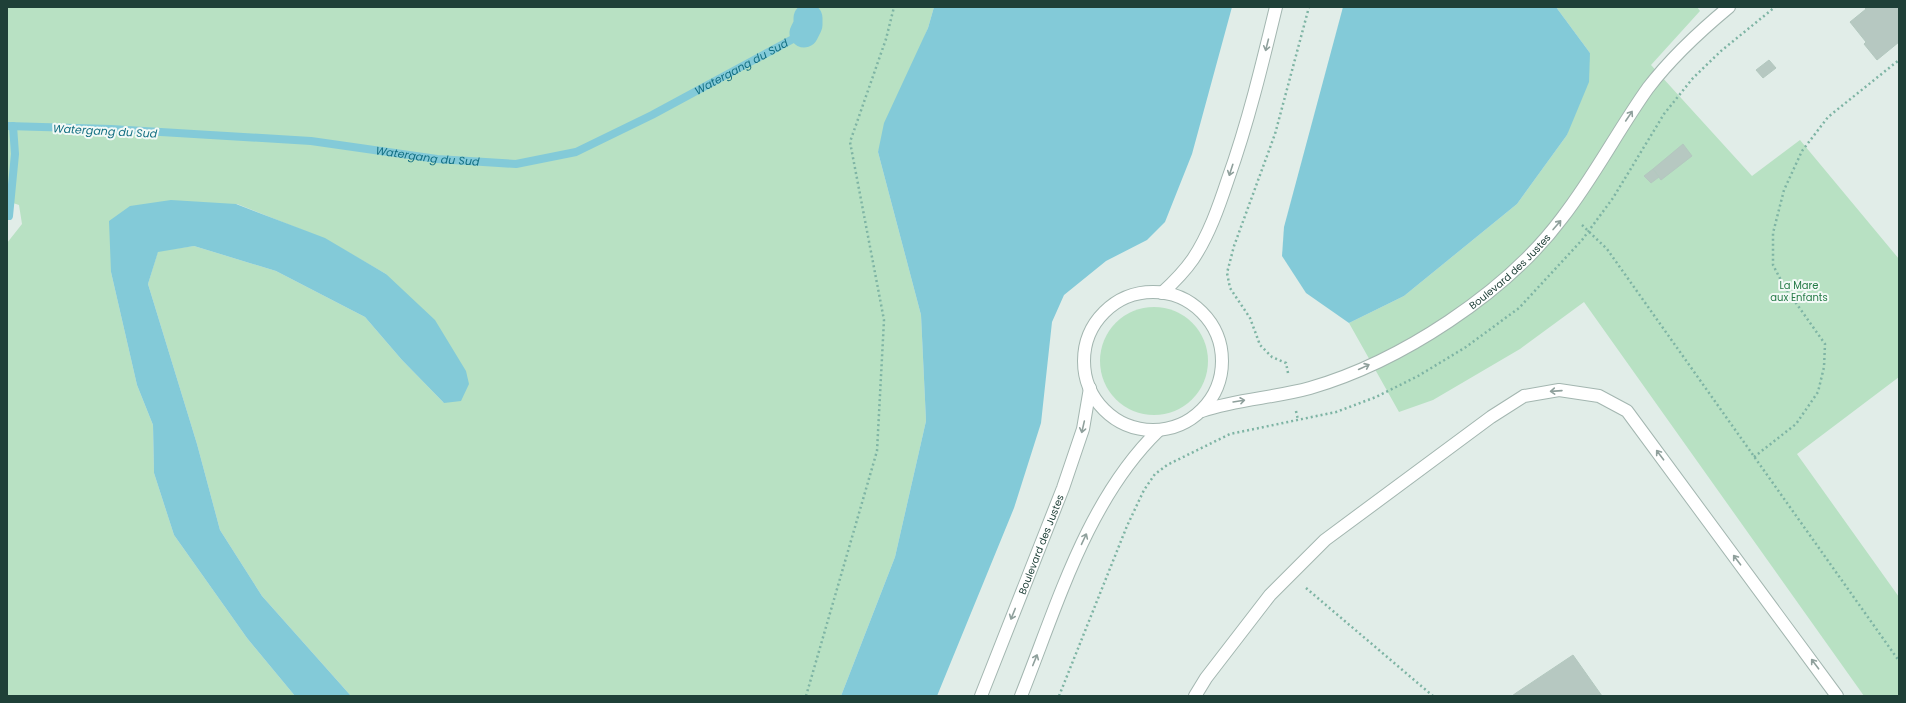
<svg xmlns="http://www.w3.org/2000/svg" width="1906" height="703" font-family="Poppins,sans-serif">
<style>
.green{fill:#b8e1c3}
.water{fill:#83cad8}
.lines{fill:none;stroke-linecap:round;stroke-linejoin:round}
.stream{stroke:#83cad8;stroke-width:8}
.canal{stroke:#83cad8;stroke-width:29}
.building{fill:#b6c8c1;stroke:#b3c8bf}
.minor-casing{stroke:#a3b6b0;stroke-width:14}
.path{stroke:#7eb4a4;stroke-width:2.5;stroke-dasharray:2 3;stroke-linecap:butt}
.minor{stroke:#fff;stroke-width:12}
.oneway{stroke:#8fa09c}
.labels{text-anchor:middle;stroke-width:4;stroke-linejoin:round;paint-order:stroke}
.street-label{font-size:10px;fill:#1f4038;stroke:#f2f9f6}
.park-label{font-size:10px;fill:#257b47;stroke:#f2f9f6}
.water-label{font-size:11px;font-style:italic;fill:#136f82;stroke:#f2f9f6}
</style>
<rect width="100%" height="100%" fill="#e1ede8"/>
<g class="green">
<polygon points="7,7 934,7 928,28 878,152 921,315 926,421 895,557 841,696 351,696 262,596 220,530 197,444 148,284 158,251 194,246 276,271 365,317 402,360 444,403 386,274 325,239 237,204 111,272 137,385 153,425 154,473 174,535 247,638 295,696 7,696 7,243 22,224 19,205 7,201"/>
<polygon points="1556,7 1697,7 1700,11 1651,65 1752,176 1800,140 1899,259 1899,377 1797,454 1899,597 1899,696 1864,696 1584,302 1520,349 1433,400 1399,412 1349,323 1404,296 1517,204 1567,135 1590,53"/>
<circle cx="1154" cy="361" r="54"/>
</g>
<g class="water">
<polygon points="934,7 1232,7 1192,154 1165,222 1147,240 1106,261 1064,295 1052,322 1041,423 1014,508 937,696 841,696 895,557 926,421 921,315 878,152 884,123 928,28"/>
<polygon points="1343,7 1556,7 1590,53 1589,82 1567,135 1517,204 1404,296 1349,323 1306,293 1282,256 1284,227"/>
<polygon points="171,200 236,204 325,238 386,274 435,320 466,371 469,384 461,401 444,403 402,360 365,317 276,271 194,246 158,252 148,284 197,444 220,530 262,596 351,696 295,696 247,638 174,535 154,473 153,425 137,385 111,272 109,221 130,206"/>
</g>
<g class="lines">
<g class="stream">
<path id="s1" d="M7 126 111 129 311 141 437 159 516 164 576 152 652 115 804 33"/>
<polyline points="7,216 9,216 15,154 13,126"/>
</g>
<polyline class="canal" points="804,33 808,25 808,18"/>
</g>
<g class="building">
<polygon points="1864,7 1899,7 1899,42 1877,60 1864,44 1866,42 1850,22 1866,9"/>
<polygon points="1769,60 1776,68 1763,78 1756,70"/>
<polygon points="1683,144 1692,156 1661,180 1653,169"/>
<polygon points="1653,169 1659,177 1651,183 1644,176"/>
<polygon points="1573,655 1602,696 1512,696 1516,693"/>
</g>
<g class="lines">
<g class="minor-casing">
<g id="minor">
<circle cx="1153" cy="361" r="69"/>
<path d="M1162 293C1174 282 1184 272 1193 259 1209 235 1219 206 1228 179 1248 123 1262 65 1276 7"/>
<path id="s2" d="M1202 411C1237 399 1274 398 1310 388 1400 362 1506 293 1562 218 1594 177 1618 130 1648 88 1671 58 1700 31 1729 7"/>
<path id="s3" d="M981 696 1063 488 1083 429 1090 388"/>
<path d="M1021 696C1057 606 1087 500 1158 431"/>
<polyline points="1195,696 1206,678 1270,595 1325,540 1491,417 1524,396 1559,390 1599,396 1627,411 1837,696"/>
</g>
</g>
<g class="path">
<polyline points="1582,225 1607,249 1899,661"/>
<polyline points="1288,373 1286,363 1272,357 1260,345 1250,318 1230,288 1227,273 1234,246 1275,134 1309,7"/>
<polyline points="1296,411 1298,420"/>
<polyline points="1754,457 1796,424 1818,392 1824,367 1825,344 1784,286 1773,265 1773,233 1784,190 1802,151 1828,117 1899,60"/>
<polyline points="1306,588 1433,696"/>
<polyline points="806,696 877,451 884,320 850,142 886,39 894,7"/>
<polyline points="1059,696 1127,526 1144,490 1155,474 1167,465 1230,434 1336,412 1376,397 1418,376 1466,347 1519,308 1582,240 1613,198 1664,114 1693,78 1721,51 1775,7"/>
</g>
<use href="#minor" class="minor"/>
</g>
<defs><path id="oneway-shaft" d="M-6 0H5M1.5-3L5.5 0L1.5 3" fill="none" stroke-width="1.6" stroke-linecap="round" stroke-linejoin="round"/></defs>
<g class="oneway">
<use href="#oneway-shaft" transform="translate(1267 45) rotate(104)"/>
<use href="#oneway-shaft" transform="translate(1629 116) rotate(-56)"/>
<use href="#oneway-shaft" transform="translate(1231 170) rotate(108)"/>
<use href="#oneway-shaft" transform="translate(1557 225) rotate(-49)"/>
<use href="#oneway-shaft" transform="translate(1364 367) rotate(-25)"/>
<use href="#oneway-shaft" transform="translate(1556 391) rotate(176)"/>
<use href="#oneway-shaft" transform="translate(1239 401) rotate(-9)"/>
<use href="#oneway-shaft" transform="translate(1083 427) rotate(103)"/>
<use href="#oneway-shaft" transform="translate(1660 455) rotate(-127)"/>
<use href="#oneway-shaft" transform="translate(1084 539) rotate(-65)"/>
<use href="#oneway-shaft" transform="translate(1737 560) rotate(-127)"/>
<use href="#oneway-shaft" transform="translate(1013 614) rotate(112)"/>
<use href="#oneway-shaft" transform="translate(1035 660) rotate(-68)"/>
<use href="#oneway-shaft" transform="translate(1815 664) rotate(-127)"/>
</g>
<g class="labels">
<g class="street-label">
<text dy="4" stroke="none"><textPath href="#s2" startOffset="344">Boulevard des Justes</textPath></text>
<text dy="4" stroke="none"><textPath href="#s3" startOffset="163">Boulevard des Justes</textPath></text>
</g>
<g class="park-label">
<text x="1799" y="289">La Mare<tspan x="1799" dy="12">aux Enfants</tspan></text>
</g>
<g class="water-label">
<text dy="4" stroke="none"><textPath href="#s1" startOffset="758">Watergang du Sud</textPath></text>
<text transform="translate(105 131) rotate(3)" y="4">Watergang du Sud</text>
<text dy="4" stroke="none"><textPath href="#s1" startOffset="422">Watergang du Sud</textPath></text>
</g>
</g>
<rect width="1906" height="703" fill="none" stroke="#1f4038" stroke-width="16"/>
</svg>
